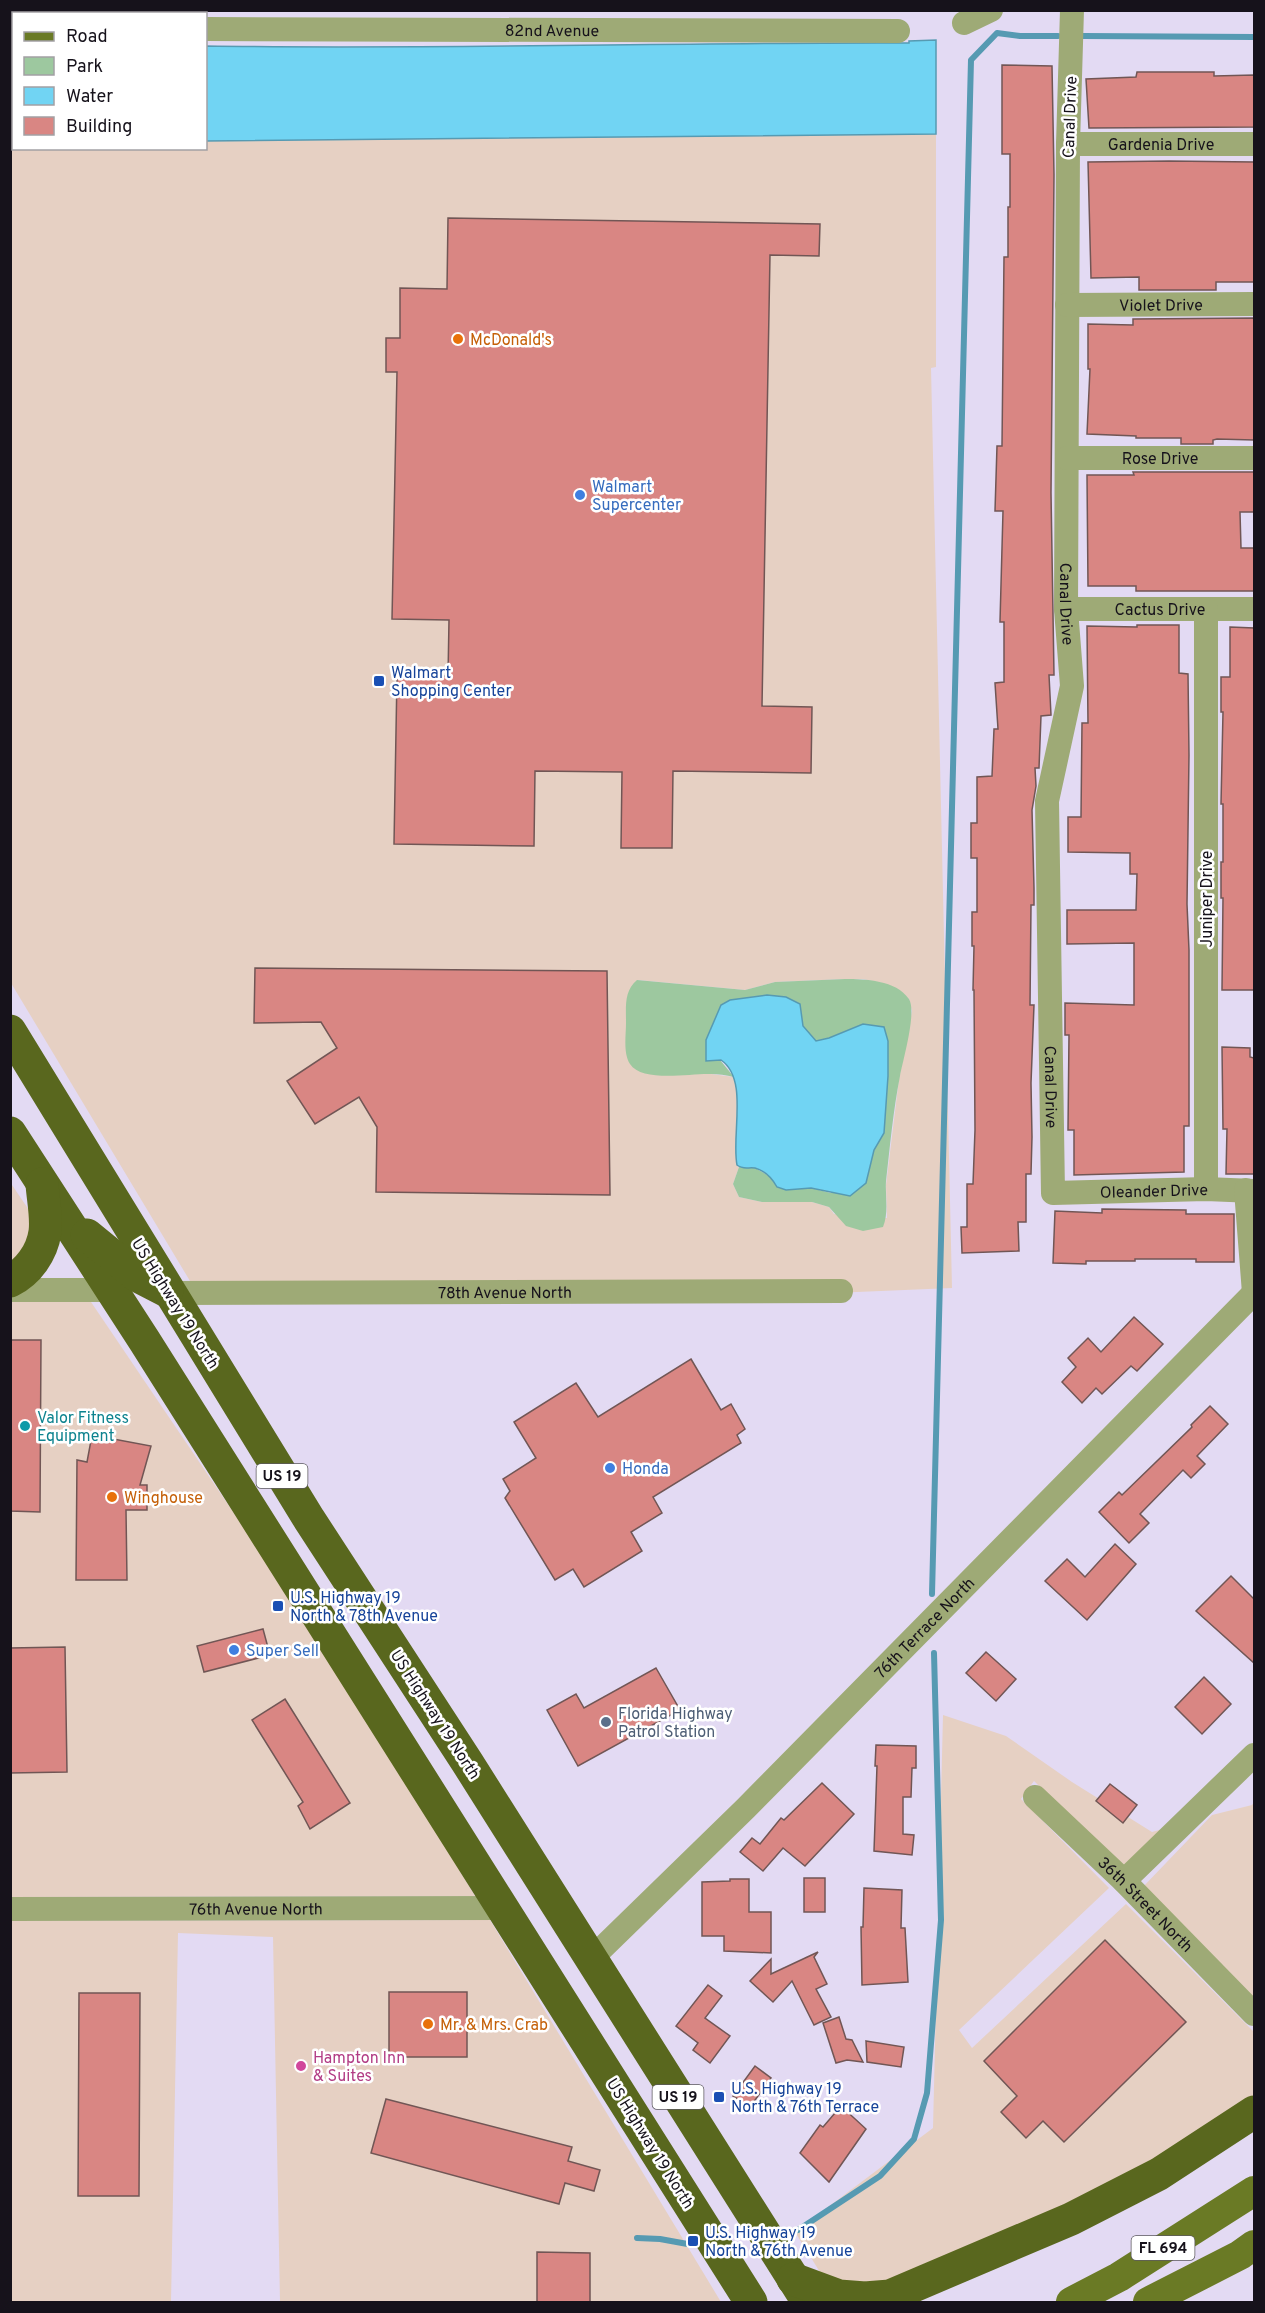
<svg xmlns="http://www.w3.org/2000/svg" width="1265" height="2313" font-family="Overpass,sans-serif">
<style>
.commercial{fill:#e6d0c3;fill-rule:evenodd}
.green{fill:#9dc89f}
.water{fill:#71d4f3;stroke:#569ab2;stroke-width:1.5}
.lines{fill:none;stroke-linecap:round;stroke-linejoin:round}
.stream{stroke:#569ab2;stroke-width:6}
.building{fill:#d98683;stroke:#715655;stroke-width:1.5}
.minor{stroke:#9eaa76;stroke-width:24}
.major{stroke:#6a7a25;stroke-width:30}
.highway{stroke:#59671e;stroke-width:33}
.food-dot{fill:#e8710a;stroke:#fff;stroke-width:2}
.shop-dot{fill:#3f7fe0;stroke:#fff;stroke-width:2}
.transit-dot{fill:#1a4fb4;stroke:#fff;stroke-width:2}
.culture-dot{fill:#0f9aa8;stroke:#fff;stroke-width:2}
.service-dot{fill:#5c6f8a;stroke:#fff;stroke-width:2}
.hotel-dot{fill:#d1479c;stroke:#fff;stroke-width:2}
.labels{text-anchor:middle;stroke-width:5;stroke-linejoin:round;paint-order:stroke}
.shield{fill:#fff;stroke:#5c595f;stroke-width:1.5}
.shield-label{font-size:15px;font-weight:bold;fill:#16121b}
.street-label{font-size:16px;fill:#16121b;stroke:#fff}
.food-label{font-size:16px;fill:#c56008;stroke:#fff;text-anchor:start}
.shop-label{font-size:16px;fill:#366cbe;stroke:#fff;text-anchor:start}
.transit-label{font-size:16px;fill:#164399;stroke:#fff;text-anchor:start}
.culture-label{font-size:16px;fill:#0d838f;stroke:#fff;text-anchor:start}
.service-label{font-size:16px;fill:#4e5e75;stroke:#fff;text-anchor:start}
.hotel-label{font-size:16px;fill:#b23c85;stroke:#fff;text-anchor:start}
</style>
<rect width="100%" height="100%" fill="#e3daf3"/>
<g class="commercial">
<path d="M11 43H14V148H206V141L936 134V367L931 368 952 1288 738 1297 190 1281 11 983ZM845 979H863L882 983 899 990 909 999 912 1011 899 1079 886 1185 887 1218 834 1214 829 1207 812 1202H762L739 1197 733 1184 739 1167 737 1165V1095L734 1077 711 1074H647L638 980 745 990 775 982Z"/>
<polygon points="10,1182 33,1216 34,1231 10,1268"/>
<polygon points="10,1302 91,1302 315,1633 475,1896 11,1897"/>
<polygon points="943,1715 1006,1736 1072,1782 1152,1832 1170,1827 1126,1872 1034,1781 1021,1799 1109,1888 959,2030 972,2048 1126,1904 1254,2032 1254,2098 1154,2164 888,2284 865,2286 823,2277 795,2232 933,2128"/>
<polygon points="1254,1802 1254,2000 1142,1888 1212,1815 1252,1805"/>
<polygon points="490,1920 721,2302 280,2302 273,1937 178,1933 171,2302 11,2302 10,1921"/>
</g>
<path class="green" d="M845 979C865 979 896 980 909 999 917 1012 903 1060 900 1076 893 1111 890 1147 886 1181 885 1197 889 1212 883 1227L863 1231 846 1226 829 1207 812 1202H762L739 1197 733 1184 739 1167 755 1168 771 1177 786 1190 811 1188 831 1193 866 1183 874 1150 884 1133 863 1024 829 1038 816 1041 803 1026 800 1004C773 991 749 996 721 1005L706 1040V1061L720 1060 734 1077C726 1075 718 1074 711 1074 691 1073 642 1083 630 1064 623 1053 626 1036 626 1023 626 1006 624 991 637 980L745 990 775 982Z"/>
<g class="water">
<path d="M936 40V134L206 141V46C440 50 674 42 909 43V41Z"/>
<path d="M767 995 786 997 800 1004 803 1026 816 1041 829 1038 863 1024 884 1027 888 1041V1076L884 1133 874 1150 866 1183 850 1196 811 1188 786 1190 777 1187C772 1178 766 1171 755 1168 748 1167 743 1170 737 1165 731 1135 749 1079 721 1060L706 1061V1040L721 1005 730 1000Z"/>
</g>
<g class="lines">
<g class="stream">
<polyline points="1083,36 1254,37"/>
<polyline points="932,1594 971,60 997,33 1020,36 1058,36"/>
<polyline points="798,2230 880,2176 914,2139 927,2093 941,1920 934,1653"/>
<polyline points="637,2238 660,2239 693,2245"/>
</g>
</g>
<g class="building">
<polygon points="1002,65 1052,66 1054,175 1051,493 1054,675 1049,675 1051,715 1041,716 1039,768 1035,768 1036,786 1032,810 1034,888 1034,905 1031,905 1030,1005 1034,1005 1031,1083 1032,1137 1031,1174 1026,1174 1026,1222 1018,1222 1019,1251 962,1253 961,1227 967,1227 967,1184 973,1184 975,1130 974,990 973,990 974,946 972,946 972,912 977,912 977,858 971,858 971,823 977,823 977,777 992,776 994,729 998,729 995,683 1004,682 1004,622 1000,622 1003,511 995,511 997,446 1002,446 1004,257 1008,257 1008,207 1010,207 1010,154 1002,154"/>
<polygon points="1137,72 1214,72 1214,76 1254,75 1254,127 1089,128 1086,79 1136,77"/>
<polygon points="1169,161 1254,162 1254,282 1216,282 1216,290 1139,290 1139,277 1091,278 1088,162"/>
<polygon points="448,218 820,224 819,256 770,255 762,706 812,707 811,773 673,771 672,848 621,848 622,772 535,771 534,846 394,844 397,676 448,676 449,620 392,619 397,372 386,372 386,338 400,338 400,288 447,289"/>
<polygon points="1254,318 1254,440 1217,439 1213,440 1213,444 1181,444 1181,438 1136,438 1136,436 1087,434 1090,369 1088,369 1088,324 1133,325 1133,319"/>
<polygon points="1133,472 1254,472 1254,512 1240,512 1241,548 1254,548 1254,591 1136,591 1136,586 1088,586 1087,475 1134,475"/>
<polygon points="1137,625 1179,625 1179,673 1188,674 1189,755 1187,904 1189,950 1189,1126 1184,1126 1184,1172 1074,1175 1074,1130 1068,1130 1069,1035 1065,1035 1065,1003 1134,1005 1134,943 1067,944 1067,910 1136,910 1137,874 1130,874 1130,853 1068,852 1068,817 1081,817 1082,723 1088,723 1087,626 1137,627"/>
<polygon points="1230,627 1254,628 1254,990 1222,990 1223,898 1221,898 1221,862 1223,862 1223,804 1221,804 1223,712 1221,712 1221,677 1230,677"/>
<polygon points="255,968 607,971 610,1195 376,1192 377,1127 359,1097 315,1124 287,1081 337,1048 321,1022 254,1023"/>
<polygon points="1222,1047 1250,1048 1250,1057 1254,1058 1254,1174 1226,1174 1227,1129 1223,1129"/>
<polygon points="1102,1209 1186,1210 1186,1214 1234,1214 1234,1262 1196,1262 1196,1259 1135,1259 1135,1261 1086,1261 1086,1264 1053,1263 1055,1211 1102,1213"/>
<polygon points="1134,1317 1163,1344 1137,1371 1131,1366 1102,1394 1096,1388 1082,1403 1062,1382 1076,1367 1068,1358 1088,1338 1101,1352"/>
<polygon points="10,1340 41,1340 40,1512 10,1511"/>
<polygon points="691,1359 721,1410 731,1404 745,1429 737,1435 741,1443 653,1497 662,1513 631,1532 642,1551 584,1587 573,1569 555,1580 505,1498 510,1491 503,1479 536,1458 514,1422 576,1383 598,1417"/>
<polygon points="1210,1406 1228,1424 1197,1456 1205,1464 1191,1478 1183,1470 1140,1514 1149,1523 1129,1543 1099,1512 1119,1492 1122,1495 1192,1427 1191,1425"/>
<polygon points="92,1435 151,1446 140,1485 147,1485 147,1510 126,1510 127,1580 76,1580 77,1460 87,1462"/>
<polygon points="1115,1544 1136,1564 1087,1620 1045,1581 1067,1559 1085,1577"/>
<polygon points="1231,1576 1254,1599 1254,1663 1196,1611"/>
<polygon points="263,1629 270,1655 204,1672 197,1646"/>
<polygon points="65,1647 67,1772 10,1773 10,1648"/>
<polygon points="986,1652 1016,1679 996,1701 966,1673"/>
<polygon points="656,1668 680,1710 578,1766 547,1710 576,1694 584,1708"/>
<polygon points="1204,1677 1231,1704 1202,1734 1175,1707"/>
<polygon points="285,1699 350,1803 310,1829 298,1806 303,1802 252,1720"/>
<polygon points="876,1745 916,1746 916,1768 912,1768 911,1797 903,1797 903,1834 914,1835 912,1855 874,1851 877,1766 875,1766"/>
<polygon points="822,1783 854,1814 805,1866 783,1848 763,1871 740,1852 752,1838 760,1844 781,1818 784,1820"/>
<polygon points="1110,1784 1137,1805 1123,1823 1096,1801"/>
<rect x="804" y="1878" width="21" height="34"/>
<polygon points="730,1879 749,1879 749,1912 771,1912 771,1953 724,1951 724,1936 702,1936 702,1882 730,1881"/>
<polygon points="864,1888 902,1890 901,1928 905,1928 908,1982 862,1985 861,1927 863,1927"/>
<polygon points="1105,1940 1186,2022 1064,2142 1043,2121 1026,2138 1001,2112 1017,2096 984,2061"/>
<polygon points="818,1952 814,1957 827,1984 816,1989 831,2017 814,2025 792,1981 773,2002 750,1981 771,1959 771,1974"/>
<polygon points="708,1985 722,1996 705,2018 730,2036 710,2063 693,2050 698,2043 676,2026"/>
<rect x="389" y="1992" width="78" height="65"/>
<polygon points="79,1993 140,1993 139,2196 78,2196"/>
<polygon points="839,2017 846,2039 852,2040 863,2062 847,2060 836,2063 823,2023"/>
<polygon points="866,2041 904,2047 901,2067 867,2062"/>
<polygon points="755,2066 771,2078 750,2107 733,2096"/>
<polygon points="386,2099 572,2147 568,2161 600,2170 594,2191 565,2183 559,2204 371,2153"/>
<polygon points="841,2106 866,2129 829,2182 800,2153 820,2125 823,2127"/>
<polygon points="537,2252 590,2253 590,2302 537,2302"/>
</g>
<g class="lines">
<g class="minor">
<path id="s1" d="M1072 10 1068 144 1066 609 1072 686 1047 801 1053 1193 1206 1189 1254 1191"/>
<polyline points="964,23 991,10"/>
<path id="s2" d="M206 29 898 31"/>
<polyline points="10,30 14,30"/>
<path id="s3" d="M1068 144H1254"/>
<path id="s4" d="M1067 305 1254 304"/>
<path id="s5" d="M1067 458H1254"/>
<path id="s6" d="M1066 609H1254"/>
<polyline points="1206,609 1206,1189"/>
<polyline points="1246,1190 1254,1293"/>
<polyline points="10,1290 112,1290"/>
<path id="s7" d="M171 1293 841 1291"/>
<path id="s8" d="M1035 1797 1124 1881 1254 2014"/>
<polyline points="1124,1881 1254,1755"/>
<path id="s9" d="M10 1909 501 1908"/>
<path id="s10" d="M591 1959 746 1808 1254 1293"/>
</g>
<g class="major">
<polyline points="1071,2302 1119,2277 1254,2191"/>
<polyline points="1148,2302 1240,2255 1254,2245"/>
</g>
<g class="highway">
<polyline points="10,1031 309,1519 467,1762 808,2302"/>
<polyline points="10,1133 144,1340 751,2302"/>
<polyline points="87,1235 136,1275 167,1291"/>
<path d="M10 1281C28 1272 42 1253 45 1232 47 1217 43 1199 42 1184"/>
<polyline points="793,2279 839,2296 865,2298 890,2296 1071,2219 1159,2174 1254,2112"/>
</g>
</g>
<g class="food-dot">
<circle cx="458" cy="339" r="6"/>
<circle cx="112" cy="1497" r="6"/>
<circle cx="428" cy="2024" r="6"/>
</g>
<g class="shop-dot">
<circle cx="580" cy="495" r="6"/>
<circle cx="610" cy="1468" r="6"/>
<circle cx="234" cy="1650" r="6"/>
</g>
<g class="transit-dot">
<rect x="373" y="675" width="12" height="12" rx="3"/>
<rect x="272" y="1600" width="12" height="12" rx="3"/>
<rect x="713" y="2091" width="12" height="12" rx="3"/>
<rect x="687" y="2235" width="12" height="12" rx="3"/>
</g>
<circle class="culture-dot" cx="25" cy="1426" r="6"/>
<circle class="service-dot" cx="606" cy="1722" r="6"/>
<circle class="hotel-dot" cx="301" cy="2066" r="6"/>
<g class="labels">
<g class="shield">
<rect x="256.5" y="1464" width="51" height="24" rx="4.5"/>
<rect x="652.5" y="2085" width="51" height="24" rx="4.5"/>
<rect x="1131.5" y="2236" width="63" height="24" rx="4.5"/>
</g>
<g class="shield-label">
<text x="282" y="1481">US 19</text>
<text x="678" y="2102">US 19</text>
<text x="1163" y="2253">FL 694</text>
</g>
<g class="street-label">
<text dy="6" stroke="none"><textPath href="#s2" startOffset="346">82nd Avenue</textPath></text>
<text transform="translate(1069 117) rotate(-88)" y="6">Canal Drive</text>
<text dy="6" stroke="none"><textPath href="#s3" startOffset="93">Gardenia Drive</textPath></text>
<text dy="6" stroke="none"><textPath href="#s4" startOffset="94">Violet Drive</textPath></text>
<text dy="6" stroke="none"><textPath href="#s5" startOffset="93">Rose Drive</textPath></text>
<text dy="6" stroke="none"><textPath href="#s1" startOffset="594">Canal Drive</textPath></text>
<text dy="6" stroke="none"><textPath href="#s6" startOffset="94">Cactus Drive</textPath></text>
<text transform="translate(1206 899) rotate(-90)" y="6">Juniper Drive</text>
<text dy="6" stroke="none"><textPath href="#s1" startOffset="1080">Canal Drive</textPath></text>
<text dy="6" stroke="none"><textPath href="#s1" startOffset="1287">Oleander Drive</textPath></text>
<text dy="6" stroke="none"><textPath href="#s7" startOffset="334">78th Avenue North</textPath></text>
<text transform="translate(176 1303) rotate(58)" y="6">US Highway 19 North</text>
<text dy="6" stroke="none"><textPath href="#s10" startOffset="470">76th Terrace North</textPath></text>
<text transform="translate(436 1714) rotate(57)" y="6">US Highway 19 North</text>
<text dy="6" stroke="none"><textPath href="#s8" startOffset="154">36th Street North</textPath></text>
<text dy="6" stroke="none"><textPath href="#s9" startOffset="246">76th Avenue North</textPath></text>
<text transform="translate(651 2143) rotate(58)" y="6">US Highway 19 North</text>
</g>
<g class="food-label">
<text x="470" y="345">McDonald's</text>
<text x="124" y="1503">Winghouse</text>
<text x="440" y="2030">Mr. &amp; Mrs. Crab</text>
</g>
<g class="shop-label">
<text x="592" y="492">Walmart<tspan x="592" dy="18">Supercenter</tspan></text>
<text x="622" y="1474">Honda</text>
<text x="246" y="1656">Super Sell</text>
</g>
<g class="transit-label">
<text x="391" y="678">Walmart<tspan x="391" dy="18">Shopping Center</tspan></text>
<text x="290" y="1603">U.S. Highway 19<tspan x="290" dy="18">North &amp; 78th Avenue</tspan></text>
<text x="731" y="2094">U.S. Highway 19<tspan x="731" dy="18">North &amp; 76th Terrace</tspan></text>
<text x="705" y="2238">U.S. Highway 19<tspan x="705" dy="18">North &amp; 76th Avenue</tspan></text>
</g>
<g class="culture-label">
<text x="37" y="1423">Valor Fitness<tspan x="37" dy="18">Equipment</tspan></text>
</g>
<g class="service-label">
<text x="618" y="1719">Florida Highway<tspan x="618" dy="18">Patrol Station</tspan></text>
</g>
<g class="hotel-label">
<text x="313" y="2063">Hampton Inn<tspan x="313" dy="18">&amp; Suites</tspan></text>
</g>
</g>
<rect width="1265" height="2313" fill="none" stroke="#16121b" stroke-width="24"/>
<rect x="12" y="12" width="195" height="138" fill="#ffffff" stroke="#a2a0a4" stroke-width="1.5"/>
<rect x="24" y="32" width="30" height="9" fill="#6a7a25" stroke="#a2a0a4" stroke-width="1.5"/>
<text x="66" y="42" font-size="18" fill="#16121b">Road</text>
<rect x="24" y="57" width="30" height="18" fill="#9dc89f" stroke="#a2a0a4" stroke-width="1.5"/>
<text x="66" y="72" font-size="18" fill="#16121b">Park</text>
<rect x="24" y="87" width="30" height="18" fill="#71d4f3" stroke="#a2a0a4" stroke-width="1.5"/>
<text x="66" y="102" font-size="18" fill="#16121b">Water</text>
<rect x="24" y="117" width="30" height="18" fill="#d98683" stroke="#a2a0a4" stroke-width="1.5"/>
<text x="66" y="132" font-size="18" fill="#16121b">Building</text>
</svg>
